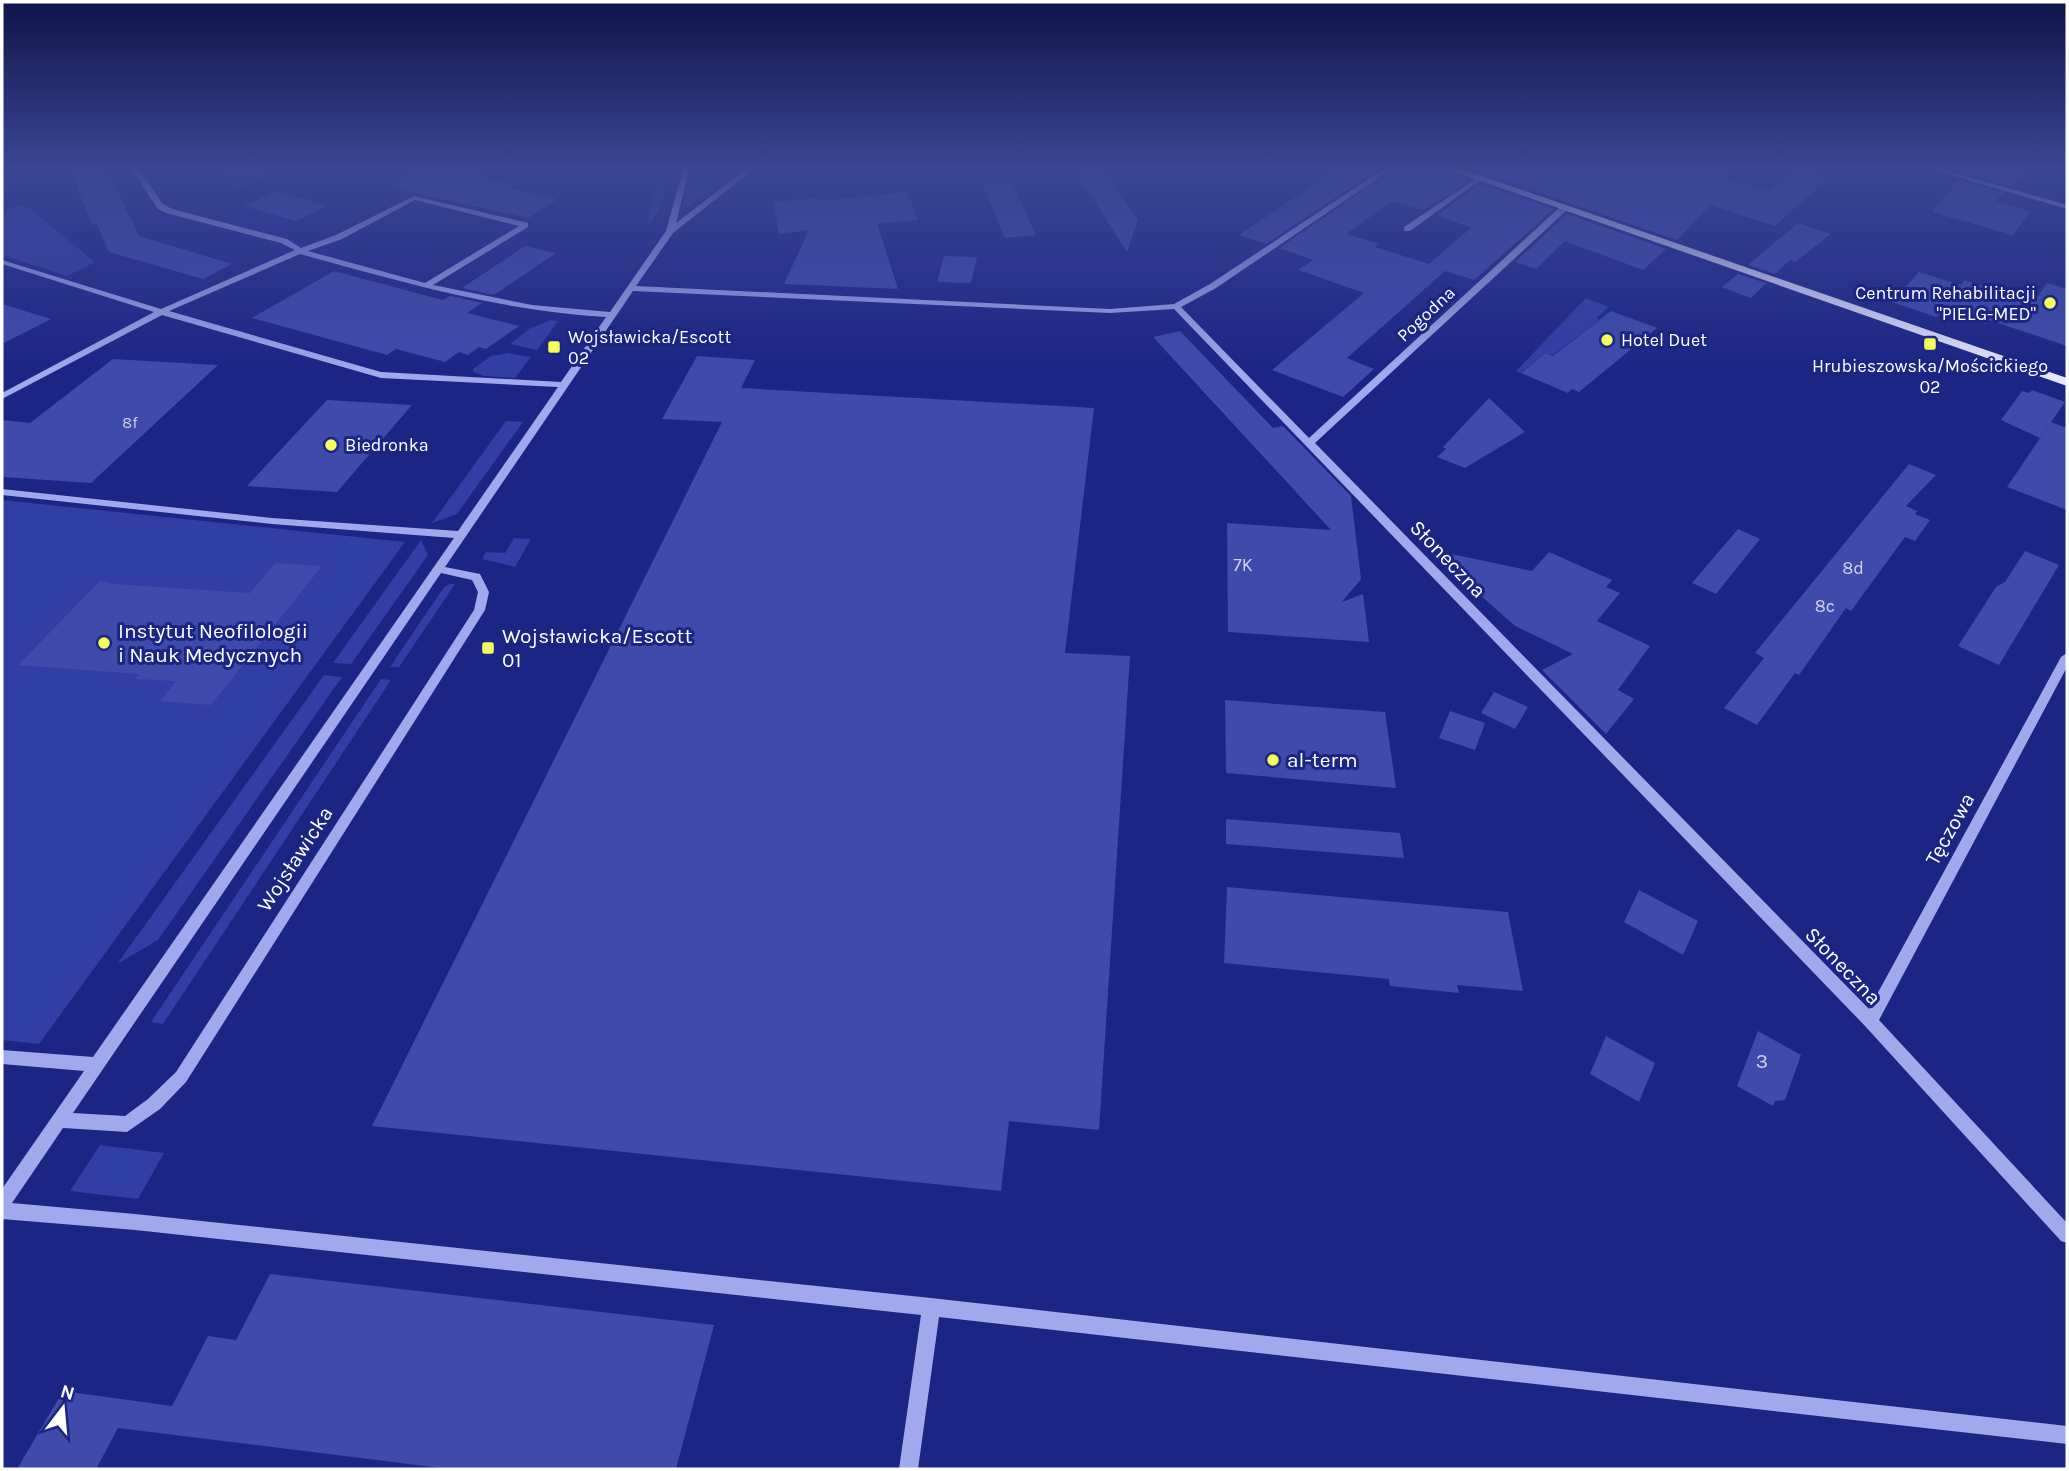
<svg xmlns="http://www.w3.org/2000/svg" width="2069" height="1471" font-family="Karla,sans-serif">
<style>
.green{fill:#313ea4}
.building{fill:#3e4bab}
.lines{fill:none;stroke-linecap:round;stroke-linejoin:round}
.minor{fill:#a0a9eb;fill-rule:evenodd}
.major{fill:#e5e6ff;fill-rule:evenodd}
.poi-dot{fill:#f6fd5c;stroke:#1b2584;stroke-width:2.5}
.labels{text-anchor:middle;stroke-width:6;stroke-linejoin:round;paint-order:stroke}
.far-number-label{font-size:16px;fill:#cfd2ea}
.far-poi-label{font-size:18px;fill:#fff;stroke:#1b2584;text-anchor:start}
.far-street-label{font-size:18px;fill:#fff;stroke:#1b2584}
.number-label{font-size:18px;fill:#cfd2ea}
.street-label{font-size:21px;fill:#fff;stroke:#1b2584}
.poi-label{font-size:21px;fill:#fff;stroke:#1b2584;text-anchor:start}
.near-number-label{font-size:21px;fill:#cfd2ea}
</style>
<rect width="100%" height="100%" fill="#1b2584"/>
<g class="green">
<polygon points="232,169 274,173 239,189 213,180"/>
<polygon points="659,175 668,177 660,208 649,225 648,216"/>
<polygon points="688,180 717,186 682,211"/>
<polygon points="19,205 29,208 95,262 67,276 2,255 2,221 8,209"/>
<polygon points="1586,298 1609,307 1596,318 1599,320 1553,355 1546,353 1520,373 1516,371"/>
<polygon points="551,320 558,321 537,350 510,344 529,329"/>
<polygon points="508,353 531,357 515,378 484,376 473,372 473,369 491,356"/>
<polygon points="506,421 523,422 457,514 432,523"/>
<polygon points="2,500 405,542 39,1044 2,1040"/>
<polygon points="514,538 531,539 515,567 482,559 486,552 505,553"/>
<polygon points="421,540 428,555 351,664 333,663"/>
<polygon points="450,584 455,584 399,667 390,667 444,587"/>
<polygon points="324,675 342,677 158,940 117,964"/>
<polygon points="381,679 391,680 163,1024 151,1022"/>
<polygon points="100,1145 164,1153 138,1199 70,1191"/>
</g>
<g class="building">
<polygon points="69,166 88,166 111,176 139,236 232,264 203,279 109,252 97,224 92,225"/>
<polygon points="426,166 451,166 482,173 476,176 514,184 507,188 558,199 528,218 388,187"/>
<polygon points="1342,166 1383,166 1266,244 1239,235"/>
<polygon points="1399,166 1436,166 1470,180 1424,210 1393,201 1346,234 1379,244 1375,247 1429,264 1471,228 1437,215 1480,184 1554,209 1474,280 1445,271 1347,358 1374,369 1343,397 1272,370 1364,293 1298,270 1313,260 1279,248"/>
<polygon points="1462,166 1734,166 1724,178 1769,190 1797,169 1828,178 1775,226 1710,205 1677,240"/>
<polygon points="1974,166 2001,166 2027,174 2012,187 1966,174"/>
<polygon points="1106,172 1138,220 1127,252 1079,177 1079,174"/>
<polygon points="1959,180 2004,193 1995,201 2031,211 2013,235 1932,212"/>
<polygon points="1010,182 1013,184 1036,235 1005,238 982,184"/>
<polygon points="275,191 327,206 296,221 244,206"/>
<polygon points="907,192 918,220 877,224 898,289 784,284 809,230 779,234 773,202 818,198 819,201"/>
<polygon points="1567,214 1666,249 1643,270 1565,241 1536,269 1515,262"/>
<polygon points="1798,223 1831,234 1795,262 1790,260 1775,274 1748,265"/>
<polygon points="525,246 556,253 494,295 462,288"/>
<polygon points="944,256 977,257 971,283 937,282"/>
<polygon points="334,271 443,300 450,296 482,303 467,313 519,326 486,349 479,347 468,355 459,352 445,362 396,349 387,355 252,318"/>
<polygon points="1919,272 1961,285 1964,280 1997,291 2007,292 2009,289 2037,297 2047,283 2067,289 2067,346 1989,320 1986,324 1944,310 1936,317 1892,302"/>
<polygon points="1738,274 1766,283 1751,298 1722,287"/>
<polygon points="2,304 51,319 2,344"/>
<polygon points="1611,311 1657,328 1579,392 1572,389 1568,393 1521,373 1546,353 1553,356"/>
<polygon points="1180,331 1273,428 1283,426 1351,496 1361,579 1342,602 1363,594 1369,642 1228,632 1227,523 1331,530 1153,337"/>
<polygon points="697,356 755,360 741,388 1094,408 1065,653 1130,656 1099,1130 1009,1121 1001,1191 372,1126 722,422 662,419"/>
<polygon points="113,359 218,365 91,483 2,477 2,420 30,423"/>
<polygon points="2032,390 2065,402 2040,438 2001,420 2022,391 2029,393"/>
<polygon points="1489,398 1525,432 1465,468 1437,457 1446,449 1443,447"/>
<polygon points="327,400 412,405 337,492 247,486"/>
<polygon points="2051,422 2067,428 2067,510 2007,487"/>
<polygon points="1909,464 1936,475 1906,506 1917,511 1915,514 1930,520 1915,541 1905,537 1851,611 1846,608 1799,675 1795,673 1757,725 1724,708 1764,658 1755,653"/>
<polygon points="1738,529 1760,539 1716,594 1692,583"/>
<polygon points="1428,549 1532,571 1549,552 1612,580 1606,587 1620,593 1597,621 1650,646 1618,690 1634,699 1606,734 1542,670 1573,654 1515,626"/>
<polygon points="2025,551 2059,565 1999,665 1958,646 1996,587 2005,582"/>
<polygon points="275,563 322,566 211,705 160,701 176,681 135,679 139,674 18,665 100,581 114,584 250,593"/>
<polygon points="1494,692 1528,707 1515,729 1481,713"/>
<polygon points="1225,700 1385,712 1396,788 1226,773"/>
<polygon points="1450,711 1485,723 1475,750 1439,738"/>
<polygon points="1226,819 1400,833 1404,858 1226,844"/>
<polygon points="1227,887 1508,912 1523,991 1457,985 1459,993 1390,986 1389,979 1224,963"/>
<polygon points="1639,890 1698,921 1683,955 1624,922"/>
<polygon points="1758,1031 1801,1055 1785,1100 1775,1101 1773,1106 1737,1086"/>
<polygon points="1606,1036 1655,1063 1639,1102 1590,1074"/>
<polygon points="270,1274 714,1325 676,1469 449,1469 118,1428 96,1469 17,1469 63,1391 172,1406 208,1336 236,1340"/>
</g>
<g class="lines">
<g class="minor">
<path d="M130 166H137L163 204 172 209 287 239 301 248 336 235 414 196 528 223V227L433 285 532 305 610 312 666 231 684 166H690L676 223 750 166H758L673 233 636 286 1110 309 1174 304 1210 284 1388 166H1396L1216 288 1181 307 1309 438 1561 206H1567V210L1315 443 1869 1009 2061 657 2067 653V667L1879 1020 2067 1223V1243L2061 1241 1865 1026 1174 309 1110 313 633 291 445 567 480 574 489 592 485 610 186 1082 160 1109 127 1132 63 1128 12 1203 135 1214 931 1298 2067 1426V1444L939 1317 918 1469H899L921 1315 135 1230 2 1219V1189L84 1071 2 1064V1050L93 1057 454 538 272 524 2 495V489L272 518 458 531 558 387 381 378 162 315 2 399V393L154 312 2 264V260L161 309 295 250 281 243 166 213 157 208ZM415 200 519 226 425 283 308 251 342 239ZM300 254C402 282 501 311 606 317L561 382 381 372 169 311ZM441 573 472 580 478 592 474 610 176 1072 148 1099 125 1116 73 1113Z"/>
<polygon points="1919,166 1930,166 2067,205 2067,209"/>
<polygon points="1477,178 1482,179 1410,231 1404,231 1404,227"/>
</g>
<g class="major">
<polygon points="701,166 753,166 748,169 706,169"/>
<polygon points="1438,166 1453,166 2067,378 2067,386"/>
</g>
</g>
<linearGradient id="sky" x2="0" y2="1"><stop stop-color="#0f1449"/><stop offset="0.45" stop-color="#394694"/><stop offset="1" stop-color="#394694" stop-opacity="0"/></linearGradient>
<rect width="2069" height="372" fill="url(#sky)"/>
<g class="poi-dot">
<circle cx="2050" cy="303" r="7"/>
<circle cx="1607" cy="340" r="7"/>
<rect x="1923" y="337" width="14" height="14" rx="3.5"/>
<rect x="547" y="340" width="14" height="14" rx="3.5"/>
<circle cx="331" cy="445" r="7"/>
<circle cx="104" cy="643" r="7"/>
<rect x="481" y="641" width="14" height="14" rx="3.5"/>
<circle cx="1273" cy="760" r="7"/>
</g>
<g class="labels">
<g class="far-number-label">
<text x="130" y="428">8f</text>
</g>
<g class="far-poi-label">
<text x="2036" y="299" text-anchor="end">Centrum Rehabilitacji<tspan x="2036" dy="21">"PIELG-MED"</tspan></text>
<text x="568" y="343">Wojsławicka/Escott<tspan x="568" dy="21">02</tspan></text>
<text x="1621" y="346">Hotel Duet</text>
<text x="1930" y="372" text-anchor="middle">Hrubieszowska/Mościckiego<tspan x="1930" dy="21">02</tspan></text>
<text x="345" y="451">Biedronka</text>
</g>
<g class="far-street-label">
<text transform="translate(1426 314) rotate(-43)" y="6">Pogodna</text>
</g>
<g class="number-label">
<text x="1243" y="571">7K</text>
<text x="1853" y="574">8d</text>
<text x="1825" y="612">8c</text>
</g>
<g class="street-label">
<text transform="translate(1448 559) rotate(46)" y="7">Słoneczna</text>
<text transform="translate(1950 829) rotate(-61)" y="7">Tęczowa</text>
<text transform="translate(295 859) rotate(-57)" y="7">Wojsławicka</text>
<text transform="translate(1843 966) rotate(46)" y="7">Słoneczna</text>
</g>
<g class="poi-label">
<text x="118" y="638">Instytut Neofilologii<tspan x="118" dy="24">i Nauk Medycznych</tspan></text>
<text x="502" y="643">Wojsławicka/Escott<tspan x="502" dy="24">01</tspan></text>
<text x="1287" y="767">al-term</text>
</g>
<g class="near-number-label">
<text x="1762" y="1068">3</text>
</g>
</g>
<rect width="2069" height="1471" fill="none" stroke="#ffffff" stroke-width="7"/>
<g transform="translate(63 1408) rotate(16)" stroke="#1b2584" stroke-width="5" paint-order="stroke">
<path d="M0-5L12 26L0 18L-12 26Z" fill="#ffffff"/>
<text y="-10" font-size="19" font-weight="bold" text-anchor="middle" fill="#ffffff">N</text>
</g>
</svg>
